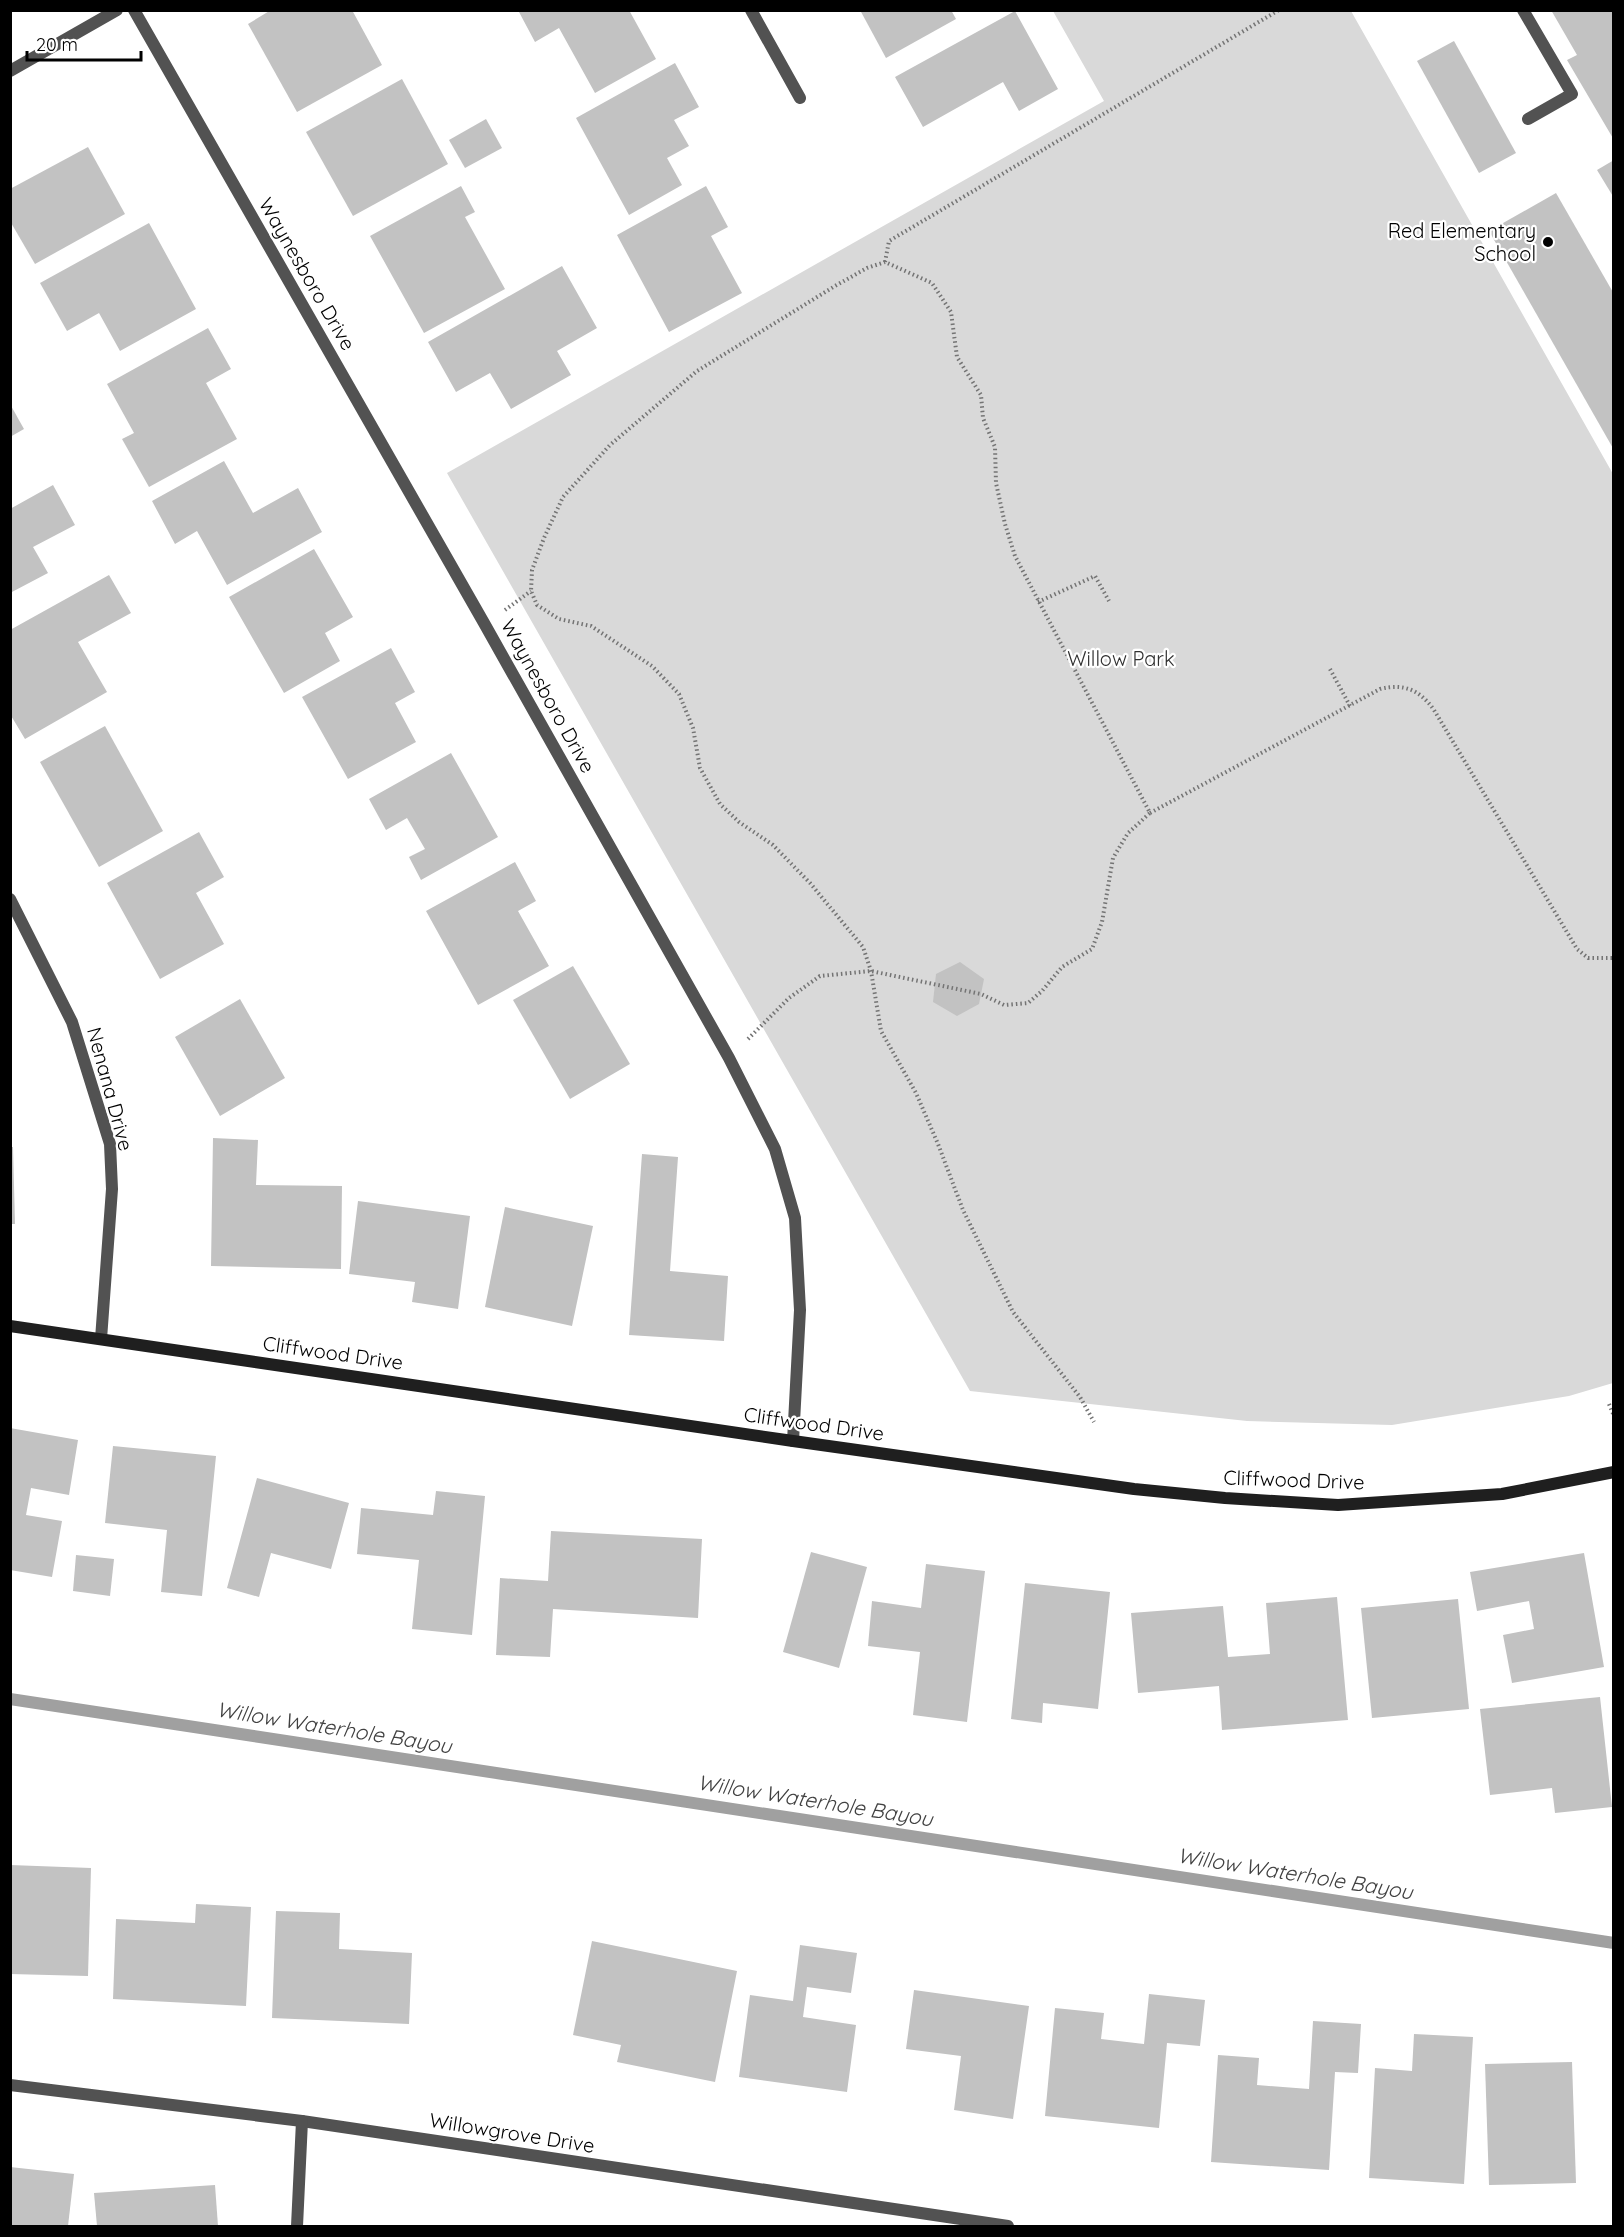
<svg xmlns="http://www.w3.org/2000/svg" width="1624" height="2237" font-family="Quicksand,sans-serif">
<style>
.green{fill:#d9d9d9}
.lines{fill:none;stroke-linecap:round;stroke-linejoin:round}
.stream{stroke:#a0a0a0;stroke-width:12}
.building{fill:#c2c2c2}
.path{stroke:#747474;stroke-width:4;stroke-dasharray:1.5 3;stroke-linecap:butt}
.lane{stroke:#525252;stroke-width:12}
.street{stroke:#525252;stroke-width:12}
.secondary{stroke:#1f1f1f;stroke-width:12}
.poi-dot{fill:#000;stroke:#fff;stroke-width:2}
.labels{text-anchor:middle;stroke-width:4.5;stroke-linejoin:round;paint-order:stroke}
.poi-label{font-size:20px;fill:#000;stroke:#fff;text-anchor:end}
.street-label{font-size:20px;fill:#000;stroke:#fff}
.park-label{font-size:20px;fill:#303030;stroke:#fff}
.water-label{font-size:21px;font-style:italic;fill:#414141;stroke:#fff}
</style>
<rect width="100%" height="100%" fill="#fff"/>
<polygon class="green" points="1053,11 1351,11 1613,474 1613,1383 1569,1396 1392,1425 1247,1421 970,1391 447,473 1104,101"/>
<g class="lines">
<polyline class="stream" points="10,1699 1614,1943"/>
</g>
<g class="building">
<polygon points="271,10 352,10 382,65 297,112 248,24"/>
<polygon points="521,10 629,10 656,59 595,93 559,28 535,42 519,12"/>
<polygon points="860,10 951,10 956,19 886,58"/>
<polygon points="1551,10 1614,10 1614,140 1567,60 1577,55"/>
<polygon points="1015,11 1058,89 1019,111 1003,82 923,127 895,77"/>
<polygon points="1454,41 1516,153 1479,173 1417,61"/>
<polygon points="675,63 699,107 674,120 689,146 667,158 682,185 629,215 576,118"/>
<polygon points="402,79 448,164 353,216 306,132"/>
<polygon points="486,119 502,148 465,168 449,140"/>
<polygon points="88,147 125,214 35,264 10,221 10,189"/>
<polygon points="1614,160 1614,198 1597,170"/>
<polygon points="461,186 475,212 465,217 505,289 424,333 370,236"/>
<polygon points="706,186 728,227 711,236 742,293 669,332 617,235"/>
<polygon points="1556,193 1614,294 1614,450 1489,231"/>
<polygon points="149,223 196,309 120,351 99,313 67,331 40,283"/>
<polygon points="562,266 597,328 557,351 571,375 511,409 490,373 456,392 428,342"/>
<polygon points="208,328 231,369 206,383 237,439 149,487 122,439 134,433 107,384"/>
<polygon points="10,404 24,429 10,437"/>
<polygon points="224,461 253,513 298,488 322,532 227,585 197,531 175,544 152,501"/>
<polygon points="53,485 75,525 33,547 48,573 10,593 10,509"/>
<polygon points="314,549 353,617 325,633 340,661 284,693 229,597"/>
<polygon points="109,575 131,613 78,642 107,692 25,739 10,714 10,630"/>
<polygon points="391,648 415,692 395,703 416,742 348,779 302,697"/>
<polygon points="105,726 163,831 99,867 40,762"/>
<polygon points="451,753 498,837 421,880 409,857 425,849 407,818 386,830 369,799"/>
<polygon points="199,832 224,877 196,893 224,944 160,979 107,883"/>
<polygon points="515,862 536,901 518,911 549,966 478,1005 426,911"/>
<polygon points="960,962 984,979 979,1004 957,1016 933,1002 936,974"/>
<polygon points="573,966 630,1064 570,1099 513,1000"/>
<polygon points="240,999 285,1078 220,1116 175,1037"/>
<polygon points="213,1138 258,1140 256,1185 342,1186 341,1269 211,1266"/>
<polygon points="10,1147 13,1147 15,1224 10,1224"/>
<polygon points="642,1154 678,1157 670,1271 728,1276 724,1341 629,1335"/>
<polygon points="358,1201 470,1216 458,1309 412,1302 415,1282 349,1274"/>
<polygon points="505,1207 593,1226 572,1326 485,1307"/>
<polygon points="10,1428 78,1440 69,1495 31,1488 26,1515 62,1521 52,1577 10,1570"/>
<polygon points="113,1446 216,1456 202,1596 161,1592 167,1530 105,1523"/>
<polygon points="257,1478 349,1503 331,1569 271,1553 259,1597 227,1588"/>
<polygon points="436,1491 485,1496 472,1635 412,1629 419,1560 357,1554 361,1508 433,1515"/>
<polygon points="551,1531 702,1539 698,1618 553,1609 550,1657 496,1655 500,1578 548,1581"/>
<polygon points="811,1552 867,1567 839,1668 783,1652"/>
<polygon points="1584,1553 1604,1667 1512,1683 1503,1635 1534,1629 1529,1601 1477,1611 1470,1572"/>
<polygon points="76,1555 114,1559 110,1596 73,1591"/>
<polygon points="926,1564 985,1571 967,1722 913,1715 920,1652 868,1646 872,1601 921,1608"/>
<polygon points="1025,1583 1110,1592 1098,1709 1043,1703 1042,1723 1011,1719"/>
<polygon points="1337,1597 1348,1720 1222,1730 1219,1686 1138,1693 1131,1613 1223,1606 1228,1657 1270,1654 1266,1603"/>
<polygon points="1458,1599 1469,1709 1372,1718 1361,1608"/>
<polygon points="1600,1697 1612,1807 1555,1813 1552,1788 1490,1795 1480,1709"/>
<polygon points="10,1865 91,1868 88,1976 10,1974"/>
<polygon points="196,1904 251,1907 246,2006 113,1999 116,1919 195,1923"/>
<polygon points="276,1911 340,1913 339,1949 412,1953 409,2024 272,2018"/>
<polygon points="592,1941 737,1971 715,2082 617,2062 621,2045 573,2035"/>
<polygon points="800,1945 857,1953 851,1993 807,1987 803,2017 856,2025 847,2092 739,2077 750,1995 793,2001"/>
<polygon points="914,1990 1029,2006 1013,2119 954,2110 961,2056 906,2049"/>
<polygon points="1149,1994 1205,2000 1200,2046 1167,2043 1159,2128 1045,2116 1055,2008 1104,2013 1101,2039 1144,2044"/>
<polygon points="1313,2021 1361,2024 1358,2073 1335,2072 1329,2170 1211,2162 1218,2055 1259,2058 1257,2085 1309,2089"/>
<polygon points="1414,2034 1473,2037 1464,2184 1369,2178 1375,2068 1412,2071"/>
<polygon points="1572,2062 1576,2183 1489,2185 1485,2064"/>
<polygon points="10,2167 74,2174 68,2226 10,2226"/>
<polygon points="215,2185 218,2226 97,2226 94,2193"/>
</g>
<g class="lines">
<g class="path">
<polyline points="885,262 889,241 1279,10"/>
<polyline points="1038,602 1095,576 1109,601"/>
<polyline points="505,610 531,591"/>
<polyline points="1330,669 1350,706"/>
<path d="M1150 813 1380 689C1404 683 1420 690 1434 710L1577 949 1588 958H1612L1614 961"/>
<polyline points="748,1039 789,998 820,976 871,971 981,994 1004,1005 1028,1003 1042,991 1062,967 1092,949 1102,922 1113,858 1128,833 1150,813 1015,556 1005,524 996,483 995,447 983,418 981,395 957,357 951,312 932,283 885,262 867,268 835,286 697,371 610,445 563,497 544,538 532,570 531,591 537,605 559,619 591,626 652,666 679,694 693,728 700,768 720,804 739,822 773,845 810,883 863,947 871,971 881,1031 916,1093 938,1144 963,1210 1013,1312 1080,1397 1094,1422"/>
<polyline points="1609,1404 1614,1416"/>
</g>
<polyline class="lane" points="1523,10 1572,94 1528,119"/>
<g class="street">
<polyline points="134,10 484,623 729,1058 775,1149 795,1218 800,1310 793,1441"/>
<polyline points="751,10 800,98"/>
<polyline points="10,71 117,10"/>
<polyline points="10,899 72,1022 110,1144 112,1189 101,1339"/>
<polyline points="10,2085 302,2121 1008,2226"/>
<polyline points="297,2226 302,2121"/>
</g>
<polyline class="secondary" points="10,1326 793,1441 1134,1489 1225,1498 1338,1505 1502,1494 1614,1472"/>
</g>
<circle class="poi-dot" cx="1548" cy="242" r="6"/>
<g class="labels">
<g class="poi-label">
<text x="1536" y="238">Red Elementary<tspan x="1536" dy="23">School</tspan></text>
</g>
<g class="street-label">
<text transform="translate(307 274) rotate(60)" y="7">Waynesboro Drive</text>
<text transform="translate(548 696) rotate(61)" y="7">Waynesboro Drive</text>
<text transform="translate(110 1089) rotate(75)" y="7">Nenana Drive</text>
<text transform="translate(333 1353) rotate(8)" y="7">Cliffwood Drive</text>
<text transform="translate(814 1424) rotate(8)" y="7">Cliffwood Drive</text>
<text transform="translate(1294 1480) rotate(2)" y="7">Cliffwood Drive</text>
<text transform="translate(512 2133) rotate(9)" y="7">Willowgrove Drive</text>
</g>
<g class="park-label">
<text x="1121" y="666">Willow Park</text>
</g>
<g class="water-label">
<text transform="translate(334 1728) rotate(9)" y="7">Willow Waterhole Bayou</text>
<text transform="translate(815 1801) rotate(9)" y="7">Willow Waterhole Bayou</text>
<text transform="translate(1295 1874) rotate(9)" y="7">Willow Waterhole Bayou</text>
</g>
</g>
<rect width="1624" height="2237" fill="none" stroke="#000000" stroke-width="24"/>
<path d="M27 51v9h114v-9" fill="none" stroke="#000000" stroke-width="3"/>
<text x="36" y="51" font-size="18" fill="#000000" stroke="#ffffff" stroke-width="4.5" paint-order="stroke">20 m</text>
</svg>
